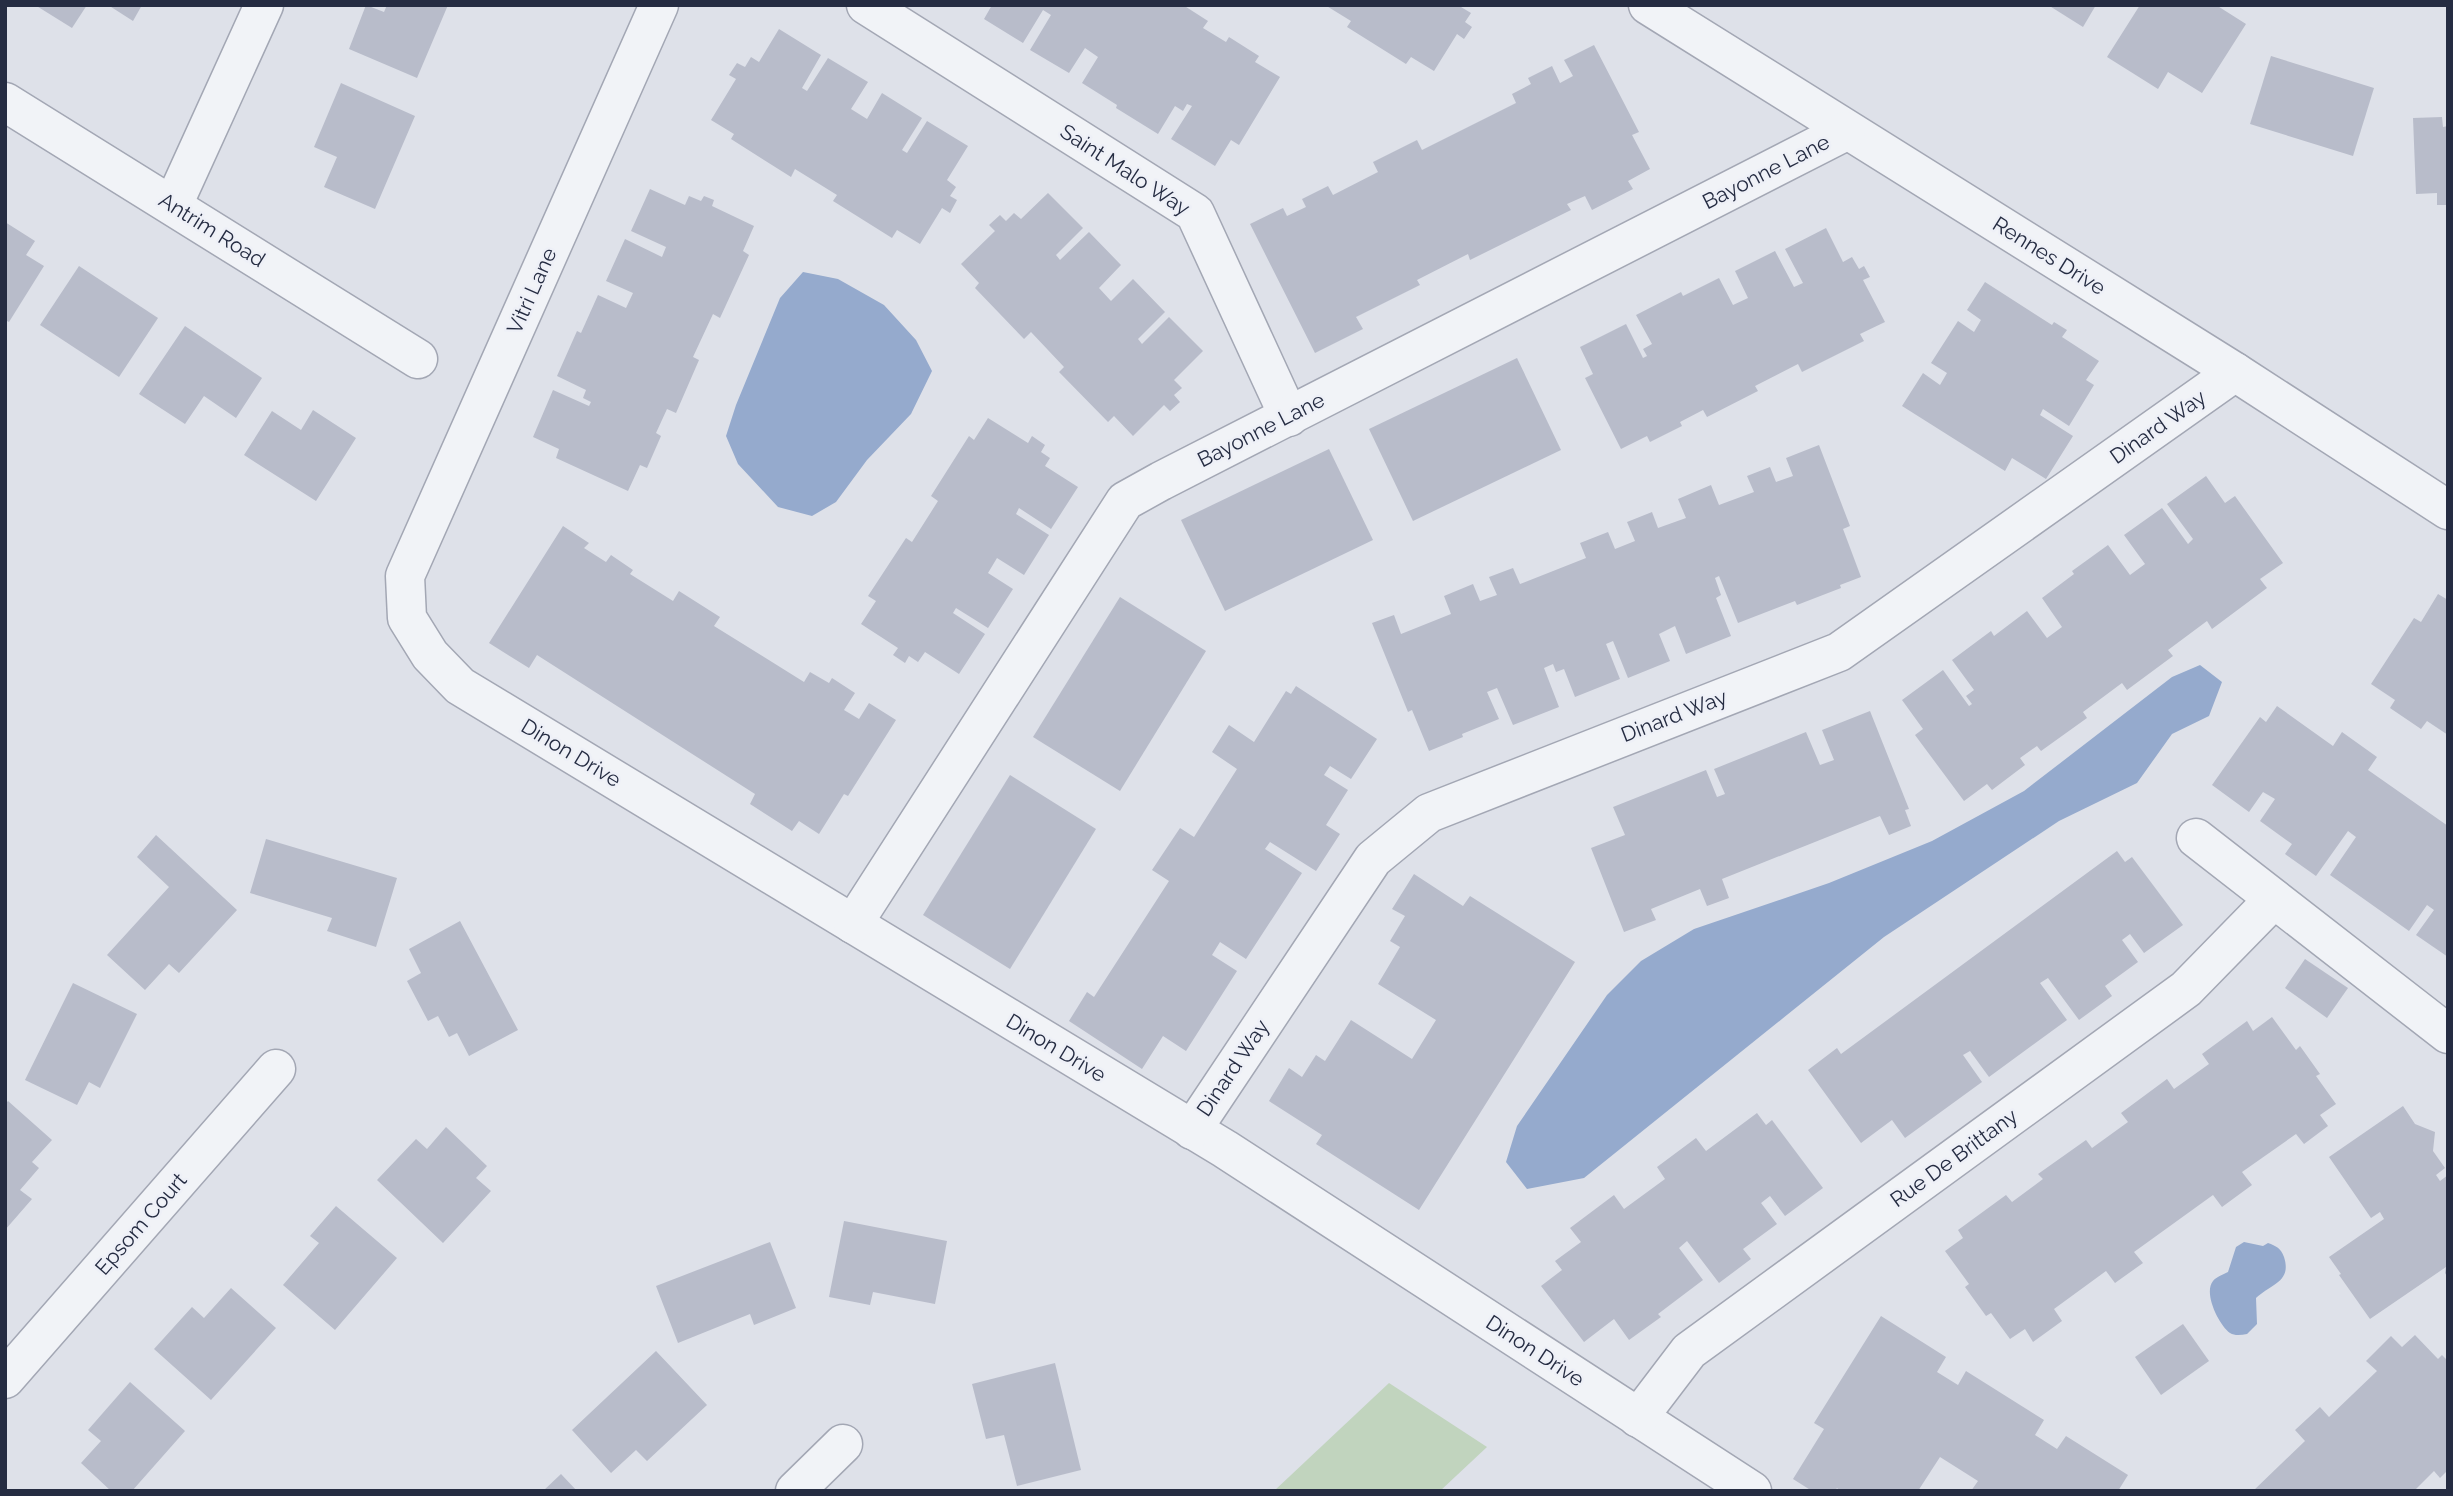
<svg xmlns="http://www.w3.org/2000/svg" width="2453" height="1496" font-family="Raleway,sans-serif">
<style>
.green{fill:#c1d4be}
.water{fill:#95aacd}
.building{fill:#b8bcca}
.lines{fill:none;stroke-linecap:round;stroke-linejoin:round}
.minor-casing{stroke:#a3a7b4;stroke-width:41}
.minor{stroke:#f1f3f7;stroke-width:38}
.labels{text-anchor:middle;stroke-width:5;stroke-linejoin:round;paint-order:stroke}
.street-label{font-size:21px;fill:#252c42;stroke:#eef0f7}
</style>
<rect width="100%" height="100%" fill="#dee1e9"/>
<polygon class="green" points="1389,1383 1487,1447 1440,1491 1274,1491"/>
<g class="water">
<polygon points="803,272 838,279 884,305 916,340 932,371 911,414 867,460 836,502 812,516 778,507 738,464 726,436 736,405 780,298"/>
<polygon points="2200,665 2222,682 2209,716 2172,734 2137,783 2059,821 1884,937 1584,1178 1527,1189 1506,1162 1517,1126 1607,995 1641,961 1694,929 1829,883 1932,841 2024,791 2172,677"/>
<path d="M2244 1242 2263 1246 2268 1243C2276 1246 2281 1248 2284 1257 2292 1282 2271 1284 2256 1298L2257 1324 2247 1334C2241 1335 2235 1336 2230 1333 2219 1325 2203 1293 2213 1281 2216 1277 2224 1274 2228 1272L2236 1247Z"/>
</g>
<g class="building">
<polygon points="35,5 87,5 72,28"/>
<polygon points="108,5 142,5 133,21"/>
<polygon points="366,5 384,12 387,5 448,5 417,78 349,49"/>
<polygon points="992,5 1183,5 1208,21 1203,28 1226,42 1229,37 1259,56 1255,62 1280,77 1239,145 1231,140 1215,166 1171,139 1192,106 1187,104 1183,111 1175,106 1158,134 1116,108 1117,105 1082,83 1098,57 1085,48 1069,73 1030,50 1051,15 1043,10 1023,43 984,19"/>
<polygon points="1325,5 1462,5 1461,7 1471,13 1465,22 1472,27 1464,39 1457,34 1434,71 1411,57 1406,64 1347,27 1351,21"/>
<polygon points="2048,5 2096,5 2083,27"/>
<polygon points="2140,5 2216,5 2246,24 2202,93 2168,72 2158,89 2107,57"/>
<polygon points="779,29 821,55 802,88 807,91 828,58 868,82 851,109 867,119 882,93 922,118 902,150 907,153 927,121 968,146 947,180 956,187 950,196 957,200 950,213 942,208 920,244 897,230 892,238 833,201 837,195 795,169 791,177 731,139 734,134 711,120 736,79 729,75 737,63 745,67 751,57 759,62"/>
<polygon points="1594,45 1639,132 1632,135 1650,169 1628,181 1633,189 1592,210 1585,196 1567,204 1571,210 1470,260 1468,254 1417,280 1420,285 1356,317 1363,329 1315,353 1250,224 1283,208 1287,216 1306,207 1302,199 1328,186 1333,195 1378,172 1373,162 1417,140 1422,150 1516,103 1512,94 1531,84 1528,78 1552,66 1560,83 1573,76 1564,60"/>
<polygon points="2271,56 2374,88 2353,156 2250,124"/>
<polygon points="341,83 415,116 375,209 324,187 337,157 314,147"/>
<polygon points="2442,117 2443,127 2448,126 2448,205 2437,205 2437,193 2416,194 2413,118"/>
<polygon points="650,189 685,205 689,196 701,201 704,196 714,200 712,206 754,226 743,251 749,255 720,318 713,314 693,357 699,360 676,413 667,409 656,433 661,436 647,468 640,465 628,491 556,458 559,449 533,437 553,390 589,406 591,402 583,398 586,390 557,376 577,331 581,333 598,295 626,308 633,293 606,281 625,239 662,257 666,247 631,231"/>
<polygon points="1048,193 1083,228 1056,255 1060,260 1089,232 1121,265 1099,288 1111,301 1133,279 1165,312 1138,339 1142,344 1169,317 1203,351 1174,380 1182,388 1174,395 1180,402 1170,411 1164,405 1133,436 1114,416 1108,422 1059,372 1064,367 1031,332 1024,339 975,288 979,283 961,264 995,231 989,225 1000,215 1006,221 1014,213 1021,219"/>
<polygon points="5,222 35,241 26,255 44,266 9,322 5,320"/>
<polygon points="1826,228 1843,262 1852,257 1859,269 1864,266 1870,277 1863,280 1885,322 1860,334 1864,341 1802,372 1798,364 1755,386 1758,391 1707,417 1703,410 1680,422 1682,426 1650,442 1647,436 1621,449 1585,378 1593,374 1580,347 1626,324 1643,358 1647,356 1643,349 1652,344 1636,315 1681,292 1683,296 1719,278 1733,305 1748,298 1735,271 1775,251 1794,287 1803,283 1785,249"/>
<polygon points="79,266 158,318 119,377 40,325"/>
<polygon points="1985,282 2052,325 2054,322 2067,330 2062,337 2099,361 2086,380 2094,385 2069,426 2043,409 2040,415 2073,436 2046,479 2012,458 2005,471 1902,406 1923,373 1940,385 1947,373 1931,363 1958,321 1974,332 1981,320 1967,310"/>
<polygon points="185,326 262,378 236,418 204,396 185,424 139,394"/>
<polygon points="1517,358 1561,450 1413,521 1369,429"/>
<polygon points="313,410 356,438 316,501 244,455 272,411 301,430"/>
<polygon points="988,418 1028,443 1032,436 1045,445 1041,452 1050,458 1045,466 1078,487 1051,529 1019,508 1016,514 1049,535 1024,575 997,558 988,573 1013,589 988,628 956,608 953,613 985,634 959,674 925,652 918,662 909,656 905,663 893,655 898,648 861,624 876,601 868,596 906,538 912,542 938,501 931,496 969,436 974,440"/>
<polygon points="1819,445 1850,526 1843,529 1861,577 1840,585 1841,588 1797,605 1795,601 1738,623 1719,576 1715,578 1721,595 1716,598 1731,636 1686,654 1675,626 1659,634 1670,661 1628,678 1613,641 1606,644 1620,679 1575,697 1564,669 1556,672 1553,664 1544,668 1559,707 1513,725 1497,688 1487,692 1499,719 1462,734 1463,737 1429,751 1412,710 1408,712 1372,623 1394,615 1401,634 1451,614 1444,596 1473,584 1480,601 1497,595 1489,577 1513,568 1520,584 1586,558 1580,543 1608,532 1615,549 1635,541 1627,522 1652,512 1658,528 1686,518 1678,499 1711,485 1719,505 1754,492 1747,476 1770,467 1776,482 1793,476 1786,458"/>
<polygon points="1329,449 1373,540 1225,611 1181,520"/>
<polygon points="2206,476 2225,503 2235,496 2283,563 2260,579 2267,588 2212,629 2207,621 2168,650 2173,656 2127,690 2122,683 2083,712 2087,718 2041,751 2037,746 2020,758 2025,765 1992,790 1987,784 1964,801 1915,735 1923,729 1902,700 1943,670 1969,706 1972,704 1966,696 1974,690 1952,660 1991,631 1994,636 2027,611 2047,638 2062,627 2042,598 2074,574 2072,571 2108,545 2130,575 2145,564 2124,535 2162,508 2188,544 2193,539 2167,504"/>
<polygon points="563,526 589,543 584,548 606,562 611,555 633,570 630,574 673,601 679,591 720,617 714,626 804,682 810,672 829,683 832,678 855,693 844,710 859,719 869,703 896,720 848,796 844,794 819,834 799,821 792,831 750,804 755,794 537,655 529,668 489,643"/>
<polygon points="2438,594 2448,600 2448,735 2427,721 2421,729 2390,708 2395,700 2371,684 2414,618 2421,622"/>
<polygon points="1120,597 1206,651 1120,791 1033,737"/>
<polygon points="1296,686 1377,739 1351,779 1330,766 1324,775 1348,790 1326,825 1340,834 1316,871 1270,842 1265,849 1302,873 1246,959 1220,942 1212,955 1237,971 1186,1051 1163,1036 1142,1069 1069,1021 1087,992 1094,997 1169,881 1152,870 1180,828 1194,837 1237,769 1212,752 1229,725 1254,742 1286,691 1291,694"/>
<polygon points="2277,706 2333,746 2342,732 2377,757 2368,770 2448,826 2448,957 2416,935 2434,910 2427,905 2409,931 2330,875 2356,837 2348,831 2316,876 2285,854 2292,844 2260,821 2275,799 2263,792 2249,812 2212,785 2260,717 2266,722"/>
<polygon points="1870,711 1909,809 1905,810 1911,826 1889,835 1880,816 1722,879 1729,898 1707,906 1700,889 1651,909 1656,920 1624,932 1591,848 1625,835 1613,807 1706,770 1717,797 1725,794 1714,769 1806,732 1820,765 1834,760 1822,730"/>
<polygon points="1010,775 1096,829 1010,969 923,915"/>
<polygon points="156,835 237,910 179,973 169,964 145,990 107,955 169,887 137,857"/>
<polygon points="266,839 397,878 376,947 327,931 332,918 250,893"/>
<polygon points="2117,851 2125,862 2132,857 2183,925 2144,953 2130,934 2122,940 2138,962 2105,986 2112,996 2079,1020 2048,978 2040,983 2067,1020 1989,1077 1970,1051 1963,1055 1982,1082 1905,1138 1892,1120 1861,1143 1808,1070 1837,1048 1841,1054"/>
<polygon points="1414,874 1463,906 1470,896 1575,962 1419,1210 1316,1144 1322,1135 1269,1101 1289,1068 1302,1077 1316,1055 1325,1061 1351,1020 1412,1059 1436,1020 1378,984 1400,947 1390,941 1405,916 1392,909"/>
<polygon points="460,921 518,1030 469,1056 457,1033 449,1037 438,1016 428,1021 407,981 421,973 409,949"/>
<polygon points="2305,959 2348,988 2327,1018 2285,988"/>
<polygon points="73,983 137,1014 100,1088 89,1082 77,1105 25,1080"/>
<polygon points="2272,1017 2296,1050 2300,1046 2320,1074 2316,1076 2336,1104 2320,1115 2328,1126 2304,1144 2296,1134 2242,1172 2252,1185 2222,1207 2213,1195 2134,1252 2143,1263 2115,1283 2106,1271 2054,1309 2062,1321 2033,1342 2025,1329 2010,1339 1991,1313 1986,1316 1965,1287 1969,1284 1945,1251 1963,1238 1958,1230 2006,1195 2012,1202 2043,1179 2038,1174 2086,1140 2092,1148 2128,1122 2121,1113 2167,1079 2174,1089 2209,1064 2202,1054 2247,1021 2253,1031"/>
<polygon points="8,1101 52,1140 32,1162 39,1168 20,1190 32,1199 5,1230 5,1104"/>
<polygon points="2403,1106 2415,1124 2435,1132 2433,1151 2445,1168 2436,1175 2440,1181 2448,1175 2448,1278 2445,1273 2446,1267 2370,1319 2339,1275 2341,1274 2329,1257 2384,1219 2380,1212 2371,1218 2329,1157"/>
<polygon points="1757,1113 1766,1125 1772,1120 1823,1188 1785,1216 1770,1196 1761,1203 1777,1224 1743,1249 1751,1259 1719,1283 1687,1241 1679,1248 1703,1280 1658,1314 1661,1317 1629,1340 1614,1319 1584,1342 1541,1286 1562,1270 1555,1261 1581,1242 1570,1228 1614,1195 1624,1209 1665,1179 1657,1167 1696,1138 1706,1151"/>
<polygon points="446,1127 487,1166 476,1178 491,1191 443,1243 377,1180 416,1139 427,1149"/>
<polygon points="336,1206 397,1258 335,1330 283,1285 319,1243 310,1236"/>
<polygon points="844,1221 947,1241 935,1304 873,1292 870,1305 829,1297"/>
<polygon points="770,1242 796,1308 754,1325 750,1314 678,1343 656,1286"/>
<polygon points="231,1288 276,1328 211,1400 154,1349 192,1307 204,1318"/>
<polygon points="1881,1316 1946,1357 1937,1372 1958,1385 1966,1371 2044,1420 2035,1435 2057,1449 2066,1436 2128,1475 2118,1491 1971,1491 1978,1481 1940,1457 1918,1491 1840,1491 1837,1488 1835,1491 1812,1491 1793,1479 1824,1429 1814,1423"/>
<polygon points="2183,1324 2209,1361 2161,1395 2135,1357"/>
<polygon points="2415,1335 2438,1359 2442,1355 2448,1361 2448,1470 2440,1478 2434,1471 2414,1491 2253,1491 2305,1441 2295,1430 2320,1407 2329,1417 2377,1371 2366,1361 2391,1336 2402,1347"/>
<polygon points="656,1351 707,1405 647,1461 636,1450 611,1473 572,1430"/>
<polygon points="1055,1363 1081,1470 1017,1486 1004,1435 986,1439 972,1384"/>
<polygon points="130,1382 185,1431 132,1491 111,1491 81,1463 101,1441 88,1430"/>
<polygon points="561,1474 577,1491 543,1491"/>
</g>
<g class="lines">
<g class="minor-casing">
<g id="minor">
<polyline points="659,5 405,576 407,618 430,655 460,686 1225,1149 1752,1491"/>
<polyline points="866,5 1195,213 1289,417"/>
<polyline points="1648,5 2235,372 2448,510"/>
<polyline points="5,102 418,359"/>
<polyline points="173,205 264,5"/>
<polyline points="2196,838 2448,1034"/>
<polyline points="853,924 1125,501 1161,481 1846,131"/>
<polyline points="1192,1130 1373,859 1429,813 1839,652 2235,372"/>
<polyline points="5,1379 276,1069"/>
<polyline points="1638,1418 1689,1351 2186,989 2274,899"/>
<polyline points="795,1491 843,1444"/>
</g>
</g>
<use href="#minor" class="minor"/>
</g>
<g class="labels">
<g class="street-label">
<text transform="translate(1125 170) rotate(33)" y="7">Saint Malo Way</text>
<text transform="translate(1766 172) rotate(-27)" y="7">Bayonne Lane</text>
<text transform="translate(212 230) rotate(32)" y="7">Antrim Road</text>
<text transform="translate(2049 256) rotate(32)" y="7">Rennes Drive</text>
<text transform="translate(532 291) rotate(-66)" y="7">Vitri Lane</text>
<text transform="translate(2158 427) rotate(-35)" y="7">Dinard Way</text>
<text transform="translate(1261 430) rotate(-27)" y="7">Bayonne Lane</text>
<text transform="translate(1674 716) rotate(-21)" y="7">Dinard Way</text>
<text transform="translate(571 753) rotate(31)" y="7">Dinon Drive</text>
<text transform="translate(1056 1048) rotate(31)" y="7">Dinon Drive</text>
<text transform="translate(1233 1068) rotate(-56)" y="7">Dinard Way</text>
<text transform="translate(1954 1158) rotate(-36)" y="7">Rue De Brittany</text>
<text transform="translate(141 1224) rotate(-49)" y="7">Epsom Court</text>
<text transform="translate(1535 1351) rotate(33)" y="7">Dinon Drive</text>
</g>
</g>
<rect width="2453" height="1496" fill="none" stroke="#252c42" stroke-width="14"/>
</svg>
